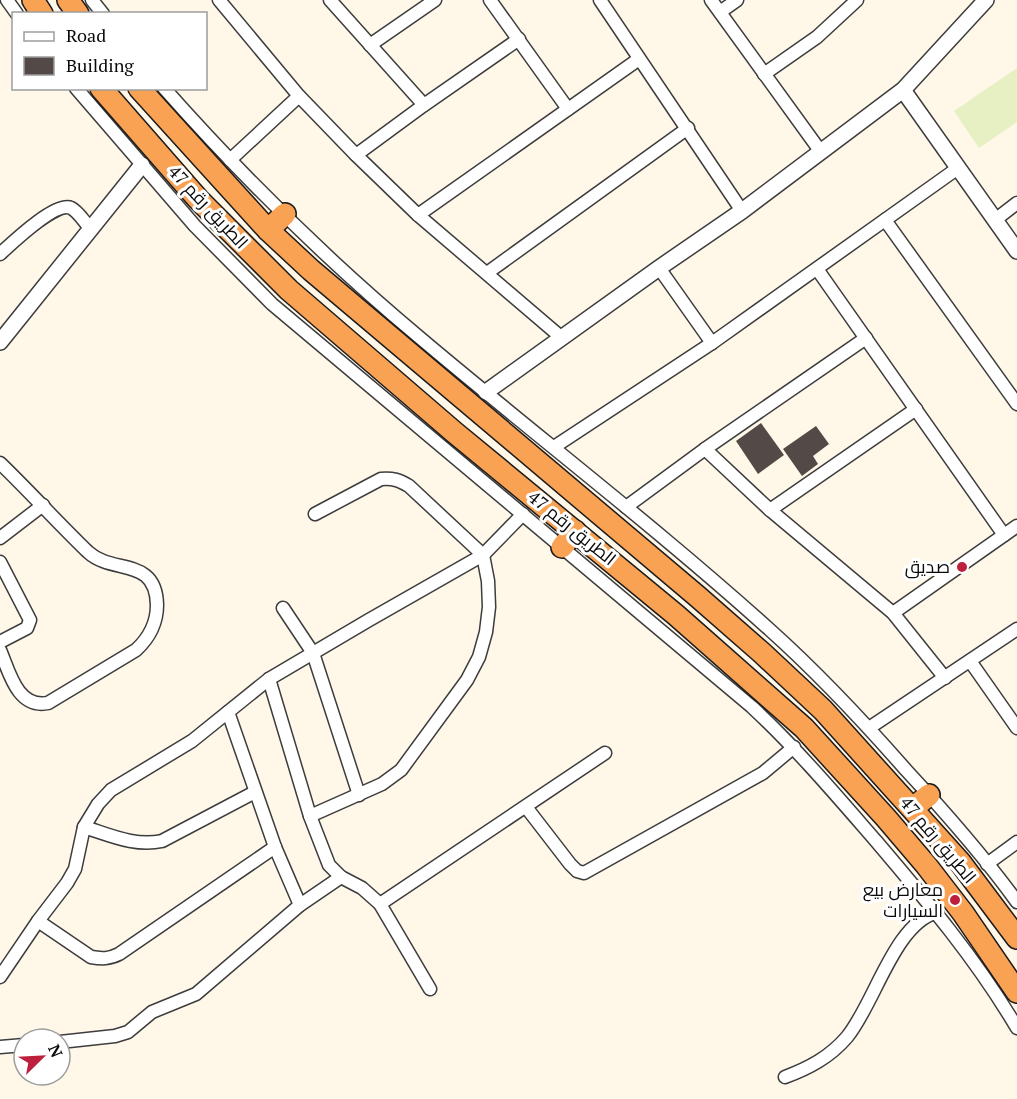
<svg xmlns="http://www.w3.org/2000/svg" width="1017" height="1099" font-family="'PT Serif',Cairo,serif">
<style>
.pitch{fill:#e6f0c3}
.building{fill:#534a47}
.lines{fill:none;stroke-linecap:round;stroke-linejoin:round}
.minor-casing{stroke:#3d3d3d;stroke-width:15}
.tertiary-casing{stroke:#3d3d3d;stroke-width:18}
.trunk-casing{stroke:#1b1b1b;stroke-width:24}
.minor{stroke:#fff;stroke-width:12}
.tertiary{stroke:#fff;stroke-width:15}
.trunk{stroke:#faa253;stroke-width:21}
.poi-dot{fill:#bd203c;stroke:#fff;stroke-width:2}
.labels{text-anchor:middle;stroke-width:6;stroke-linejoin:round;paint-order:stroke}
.street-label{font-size:18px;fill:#0a0a0a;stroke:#fff}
.poi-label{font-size:18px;fill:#0a0a0a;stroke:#fff;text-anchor:end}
</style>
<rect width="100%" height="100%" fill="#fff7e8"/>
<polygon class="pitch" points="1017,68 1017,122 979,148 954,111"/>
<g class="building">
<polygon points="761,423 784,455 758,474 736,441"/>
<polygon points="816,426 829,444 813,456 818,464 802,476 783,449"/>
</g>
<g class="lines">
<g class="minor-casing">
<g id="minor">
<polyline points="7,0 17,14"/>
<polyline points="92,0 103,14"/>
<polyline points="219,0 299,96 356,155 418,215 562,338"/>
<polyline points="330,0 424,105"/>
<polyline points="490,0 568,109"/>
<polyline points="600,0 742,211"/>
<polyline points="711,0 821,152"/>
<polyline points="720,12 737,0"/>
<polyline points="370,45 435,0"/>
<polyline points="764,74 817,37 857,0"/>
<path d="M76 88 195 226 272 304 752 707C797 749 836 795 876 841 927 901 977 960 1017 1028"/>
<path d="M164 88C243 177 328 261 419 337 535 435 657 528 770 630 818 673 863 721 906 770 945 812 983 855 1017 902"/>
<polyline points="356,155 424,105 519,39"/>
<polyline points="230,160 299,96"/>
<polyline points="418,215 639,59"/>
<polyline points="885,220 1017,404"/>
<polyline points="995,220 1017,203"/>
<path d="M0 254C12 243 56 201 71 208 78 211 85 223 91 229"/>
<polyline points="659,268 712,343"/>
<polyline points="817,269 1004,535"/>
<polyline points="487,273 688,128"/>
<polyline points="554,447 712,343 958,168"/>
<polyline points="705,449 770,510 893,613 945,678"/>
<path d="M0 463C30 492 58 523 88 552 113 575 156 556 157 605 157 623 149 638 136 650L48 703C17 709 9 671 0 650"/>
<polyline points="626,507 705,449 866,338"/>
<polyline points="770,510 916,409"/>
<polyline points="0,538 43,505"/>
<polyline points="0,562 30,620 27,628 0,642"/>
<polyline points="283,608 313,653 359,795"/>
<polyline points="893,613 1017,526"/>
<polyline points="970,661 1017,728"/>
<polyline points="269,679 310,816 329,865 341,877 362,888 380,904 430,989"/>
<polyline points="228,712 275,847 300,905"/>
<polyline points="869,728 1017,629"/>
<polyline points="526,807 570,864 577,871 584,873 763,773 794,747"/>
<path d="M310 816 382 784 401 770 467 680 479 657 486 632 489 607 488 581 483 555 409 486C399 480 393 478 381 479L315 514"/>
<path d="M84 827C110 835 135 847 162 841L255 792"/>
<polyline points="987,864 1017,842"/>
<polyline points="380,904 605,753"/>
<path d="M38 921 91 957C102 959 109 959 119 954L275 847"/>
<polyline points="0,977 38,921 67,883 75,869 84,827 98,804 111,790 192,741 269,679 369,620 483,555 523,514"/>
<polyline points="60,1042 115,1036 128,1032 152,1012 196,994 300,905 341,877"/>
<polyline points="0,1047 24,1045"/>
<path d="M785 1077C809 1068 830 1057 847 1037 875 1003 894 924 937 912"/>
</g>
</g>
<g class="tertiary-casing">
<g id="tertiary">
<polyline points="903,90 1017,251"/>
<polyline points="0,342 142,165"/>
<polyline points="486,392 659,268 742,211 903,90 986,0"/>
</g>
</g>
<g class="trunk-casing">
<g id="trunk">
<polyline points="33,0 42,14"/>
<polyline points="68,0 78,14"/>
<polyline points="101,88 198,199 289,290 454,432 676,615 804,728 886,818 926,865 963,913 1017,992"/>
<polyline points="139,88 268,230 311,270 697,596 761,652 823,710 960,862 1017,938"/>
<polyline points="268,230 285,214"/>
<polyline points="562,547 575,531"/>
<polyline points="913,808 929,795"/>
</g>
</g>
<use href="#minor" class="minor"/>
<use href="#tertiary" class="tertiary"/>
<use href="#trunk" class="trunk"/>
</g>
<g class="poi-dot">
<circle cx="962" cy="567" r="6"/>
<circle cx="955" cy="900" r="6"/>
</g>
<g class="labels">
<g class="street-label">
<text transform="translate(208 207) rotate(47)" y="6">الطريق رقم 47</text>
<text transform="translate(572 528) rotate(39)" y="6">الطريق رقم 47</text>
<text transform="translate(938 840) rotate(50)" y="6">الطريق رقم 47</text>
</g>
<g class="poi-label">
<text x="950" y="573">صديق</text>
<text x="943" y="896">معارض بيع<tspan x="943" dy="21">السيارات</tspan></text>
</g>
</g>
<rect x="12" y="12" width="195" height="78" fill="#ffffff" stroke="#9d9d9d" stroke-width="1.5"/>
<rect x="24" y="32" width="30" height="9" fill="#ffffff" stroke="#9d9d9d" stroke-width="1.5"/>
<text x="66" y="42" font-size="18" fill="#0a0a0a">Road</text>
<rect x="24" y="57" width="30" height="18" fill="#534a47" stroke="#9d9d9d" stroke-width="1.5"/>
<text x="66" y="72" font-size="18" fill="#0a0a0a">Building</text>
<g transform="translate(42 1057) rotate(66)"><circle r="28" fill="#ffffff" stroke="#9d9d9d" stroke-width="1.5"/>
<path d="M0-4.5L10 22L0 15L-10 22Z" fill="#bd203c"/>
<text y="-9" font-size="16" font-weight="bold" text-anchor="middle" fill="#0a0a0a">N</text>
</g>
</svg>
